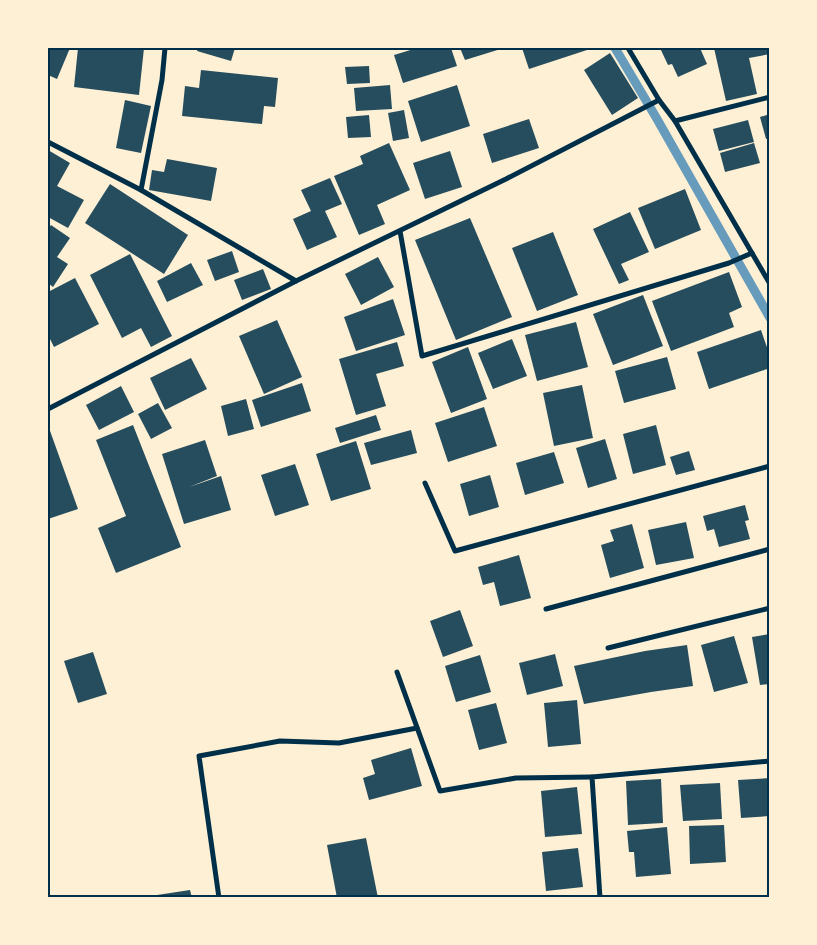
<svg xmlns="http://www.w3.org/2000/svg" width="817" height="945" font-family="'Noto Serif',serif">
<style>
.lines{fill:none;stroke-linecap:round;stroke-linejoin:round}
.stream{stroke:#669bbc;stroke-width:9}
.building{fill:#264d5e}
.minor{stroke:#003049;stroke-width:5}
.neatline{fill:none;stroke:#003049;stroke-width:2}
</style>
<rect width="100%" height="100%" fill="#fdf0d5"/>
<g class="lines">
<polyline class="stream" points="615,48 657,119 770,318"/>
</g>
<g class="building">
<polygon points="48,48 70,48 57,79 48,75"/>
<polygon points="78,48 144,48 139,95 74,87"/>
<polygon points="198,48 235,48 231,61 197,51"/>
<polygon points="417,48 451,48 457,66 403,83 394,55"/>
<polygon points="460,48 504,48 465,60"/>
<polygon points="522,48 587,48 587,50 529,69"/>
<polygon points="660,48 700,48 707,64 678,77 672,64 668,65"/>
<polygon points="714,48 770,48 770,54 749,58 757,94 726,101"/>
<polygon points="610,53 638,98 612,115 584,70"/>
<polygon points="369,66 370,83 347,84 345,67"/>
<polygon points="201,70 278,78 275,107 264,106 262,124 182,116 185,86 199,88"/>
<polygon points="390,85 392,109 356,111 354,88"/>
<polygon points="457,85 470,126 421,142 408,101"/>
<polygon points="125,100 151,106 141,153 116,148"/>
<polygon points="404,110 409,138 393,141 388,113"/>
<polygon points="770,114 770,138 766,139 760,117"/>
<polygon points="369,115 371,137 348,138 346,117"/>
<polygon points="529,119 539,148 492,163 483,134"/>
<polygon points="748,120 754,142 719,151 713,129"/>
<polygon points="389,143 410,190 377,205 385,224 359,235 334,176 363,164 360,156"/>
<polygon points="754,143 760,163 725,172 720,153"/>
<polygon points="48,150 70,163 57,186 84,200 68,228 48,217"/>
<polygon points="450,151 462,187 425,199 413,163"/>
<polygon points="167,159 217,168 211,201 149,190 152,170 164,172"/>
<polygon points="330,178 342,204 325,211 337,237 307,250 293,219 311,211 301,190"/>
<polygon points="110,184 188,235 164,274 85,223"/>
<polygon points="685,189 701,230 655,249 638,208"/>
<polygon points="630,212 649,252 621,264 629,280 619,284 593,229"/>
<polygon points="470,218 512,317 456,340 415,240"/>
<polygon points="51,225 70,238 57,257 68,264 53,287 48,283 48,229"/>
<polygon points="553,232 578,295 537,311 512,248"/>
<polygon points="232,251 239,272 215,281 207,260"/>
<polygon points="130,254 172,336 151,347 141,328 122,338 90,275"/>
<polygon points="378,257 394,287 361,305 345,274"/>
<polygon points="191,263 203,285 167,302 157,281"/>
<polygon points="263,269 271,289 242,300 234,280"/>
<polygon points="729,272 742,307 729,313 734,327 671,351 652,301"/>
<polygon points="75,278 99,324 54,347 48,335 48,292"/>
<polygon points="643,295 663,346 613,365 593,314"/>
<polygon points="393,299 405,335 356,351 344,317"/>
<polygon points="277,320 302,377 264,394 239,336"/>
<polygon points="576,322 588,367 537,381 525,335"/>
<polygon points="761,330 770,356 770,368 709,389 697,352"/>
<polygon points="512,339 527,376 493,389 478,353"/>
<polygon points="397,342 404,366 376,374 386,406 356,415 339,359"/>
<polygon points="468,347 487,399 451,413 432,362"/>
<polygon points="667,357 676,389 624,403 615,371"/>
<polygon points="191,358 207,389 165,410 150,378"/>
<polygon points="302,383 311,411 261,427 252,400"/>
<polygon points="582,385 593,438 554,446 543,393"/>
<polygon points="121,386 134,412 99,430 86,405"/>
<polygon points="246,399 254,429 228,436 221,406"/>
<polygon points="158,403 172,428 151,439 138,414"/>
<polygon points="484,407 497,446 448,462 435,423"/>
<polygon points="376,415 381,430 340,443 335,428"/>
<polygon points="133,425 181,547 116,573 98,528 126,516 96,440"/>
<polygon points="656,425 666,465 633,474 623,434"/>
<polygon points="48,428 49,428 78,509 48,519"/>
<polygon points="411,430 417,453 371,465 364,443"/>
<polygon points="605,439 617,479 588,488 576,448"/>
<polygon points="205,440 217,476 189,487 221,476 231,510 184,524 162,454"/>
<polygon points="356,441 371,489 331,501 316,454"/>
<polygon points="689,451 695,470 676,475 670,457"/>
<polygon points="554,452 564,483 525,495 516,463"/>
<polygon points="295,464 309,505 275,516 261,475"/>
<polygon points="490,475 499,507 469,516 460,484"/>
<polygon points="745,505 749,520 745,521 750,539 719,547 714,529 707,531 703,516"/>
<polygon points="686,522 694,558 656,565 648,530"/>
<polygon points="632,524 644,568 610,578 601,545 614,541 610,530"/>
<polygon points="519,555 531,598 500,606 494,582 483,585 478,567"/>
<polygon points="460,610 473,646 443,657 430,621"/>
<polygon points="770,634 770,684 760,685 752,637"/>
<polygon points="734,636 748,683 714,692 701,645"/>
<polygon points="687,645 693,686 651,692 584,704 574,666 645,651"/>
<polygon points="93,652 107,694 78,703 64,661"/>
<polygon points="555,654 563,686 527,695 519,663"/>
<polygon points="480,655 491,692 456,702 445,666"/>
<polygon points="577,700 581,744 548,747 544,703"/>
<polygon points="496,703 507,743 479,750 468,710"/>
<polygon points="411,748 422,786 369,800 363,778 375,774 371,760"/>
<polygon points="770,778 770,816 741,818 738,780"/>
<polygon points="661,779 663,823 628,825 626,781"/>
<polygon points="720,783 722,819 683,821 680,785"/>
<polygon points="577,787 582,834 545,837 541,791"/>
<polygon points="724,825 726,862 690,864 689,826"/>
<polygon points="667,827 671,874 636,877 634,852 629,852 627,831"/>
<polygon points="366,838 378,898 337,898 327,845"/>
<polygon points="578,848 583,887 546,891 542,852"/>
<polygon points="190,890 192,898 158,898 157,895"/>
</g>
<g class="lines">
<g class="minor">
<polyline points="628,48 659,100 675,121 770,284"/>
<polyline points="675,121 770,97"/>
<polyline points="48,142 141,190 296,281"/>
<polyline points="141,190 162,80 165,48"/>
<polyline points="400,231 422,356 729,263 752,253"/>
<polyline points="48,409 296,281 506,179 659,100"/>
<polyline points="425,483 455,551 770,466"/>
<polyline points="546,609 770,549"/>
<polyline points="608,648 770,608"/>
<polyline points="397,672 440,791 516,778 592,777"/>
<polyline points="219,898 199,756 280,741 339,743 417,728"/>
<polyline points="600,898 592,777 770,761"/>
</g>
</g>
<rect width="817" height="945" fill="none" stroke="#fdf0d5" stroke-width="98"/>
<rect x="49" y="49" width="719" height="847" class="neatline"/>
</svg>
